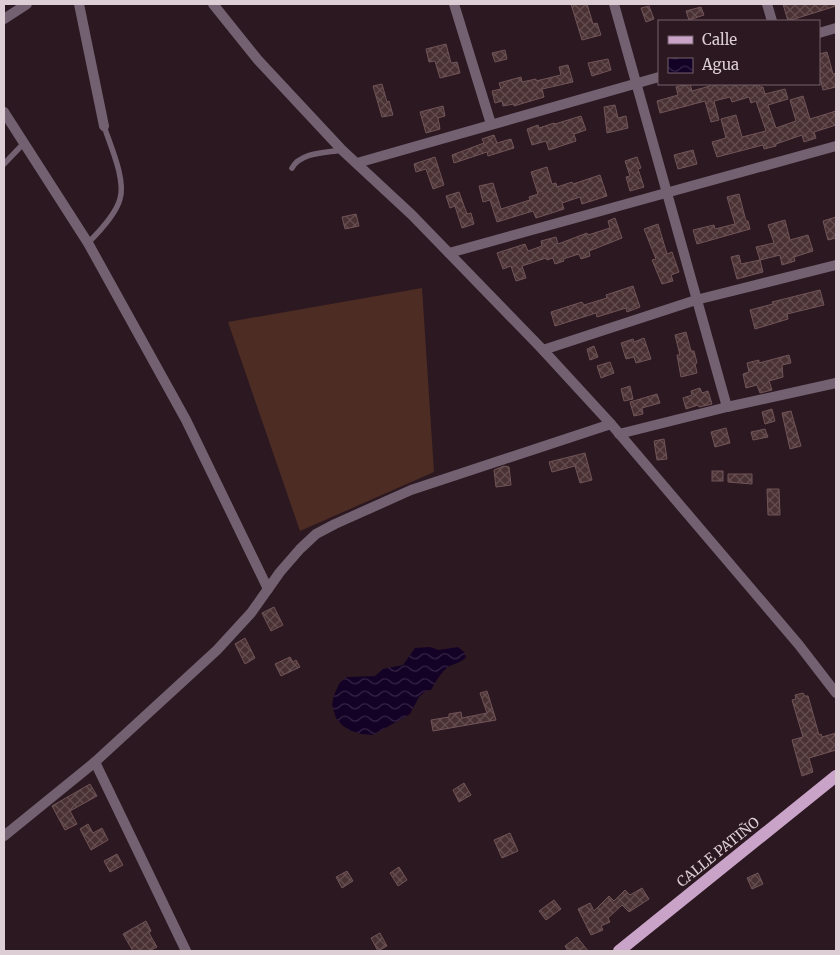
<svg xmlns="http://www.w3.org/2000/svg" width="840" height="955" font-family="Merriweather,serif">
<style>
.pitch{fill:#4d2c24}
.water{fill:url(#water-waves)}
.building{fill:url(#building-cross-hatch);stroke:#715558}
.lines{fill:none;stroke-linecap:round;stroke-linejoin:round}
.service{stroke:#736172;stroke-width:5.5}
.minor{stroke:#736172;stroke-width:10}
.primary{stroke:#c9a3c8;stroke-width:12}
.labels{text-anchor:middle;stroke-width:4;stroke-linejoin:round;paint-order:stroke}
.street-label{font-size:14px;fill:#dcced4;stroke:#2c1821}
</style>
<defs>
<pattern id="water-waves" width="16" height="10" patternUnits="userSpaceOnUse" patternTransform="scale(1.25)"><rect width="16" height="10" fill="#140126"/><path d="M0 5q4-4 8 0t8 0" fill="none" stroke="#362545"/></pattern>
<pattern id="building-cross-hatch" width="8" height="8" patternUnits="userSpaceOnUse" patternTransform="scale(1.25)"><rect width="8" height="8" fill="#4a3134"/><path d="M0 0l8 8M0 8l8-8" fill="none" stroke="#644e50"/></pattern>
</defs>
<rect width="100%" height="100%" fill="#2c1821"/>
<polygon class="pitch" points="422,288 434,472 300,531 228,322"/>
<path class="water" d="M430 647 439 650 458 647 464 652 466 657C461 663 455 663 448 667 441 672 435 683 431 690H427L419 697 410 714 373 735 361 734 349 730 342 725 336 718 332 705 334 695 340 682 347 677 375 676 383 669 403 665 415 648Z"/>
<g class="building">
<polygon points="571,4 587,4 593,24 597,23 601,35 582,40"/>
<polygon points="783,4 836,4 836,6 788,21"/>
<polygon points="649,6 654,19 646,22 641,8"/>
<polygon points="701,7 704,15 689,20 686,11"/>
<polygon points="446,44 451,63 457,62 460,73 440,78 435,61 429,62 426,49"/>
<polygon points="505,50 507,59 495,62 492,53"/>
<polygon points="827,52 833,74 836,73 836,87 823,90 819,74 819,54"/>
<polygon points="608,59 611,70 592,76 588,63"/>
<polygon points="568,65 573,82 542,89 544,97 514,106 514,104 503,106 502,101 495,103 492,91 501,89 499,83 521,77 522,82 536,79 536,81 561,75 559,67"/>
<polygon points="382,84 387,102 389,101 393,115 382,117 373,86"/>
<polygon points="687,84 690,84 692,91 710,86 709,84 759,84 760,87 763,87 765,94 785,89 788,99 768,105 776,128 796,121 790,100 803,96 810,119 836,111 836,125 814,132 816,138 804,142 802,135 776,144 776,146 764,149 763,145 717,157 712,142 726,138 721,119 736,115 742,137 766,131 756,101 751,103 749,97 732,102 730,97 714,101 719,120 711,122 705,101 660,113 657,101 678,95 676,87"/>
<polygon points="615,105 618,118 626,116 628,128 607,133 604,107"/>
<polygon points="443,106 445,116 438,118 440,129 426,133 420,112"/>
<polygon points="581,116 586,130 574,134 576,141 549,150 546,141 532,145 527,129 538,125 539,128 554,123 555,124"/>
<polygon points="494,135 497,143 511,139 514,148 488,156 487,152 454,163 452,155 484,143 482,139"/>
<polygon points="693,150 697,164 678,169 674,155"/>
<polygon points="435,157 444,185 433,189 426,169 416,172 414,164"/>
<polygon points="637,157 641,168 638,169 644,187 630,191 626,177 630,176 625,161"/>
<polygon points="547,167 552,184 556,183 557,187 572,182 573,184 600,175 607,196 582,204 580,197 562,203 564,209 536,218 533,211 497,222 490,200 483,202 479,186 493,183 501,209 530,200 529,197 538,194 531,172"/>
<polygon points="459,192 467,214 471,213 474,224 462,228 455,206 450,208 446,196"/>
<polygon points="739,194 746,221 748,221 750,229 697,244 693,230 714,225 715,229 735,224 727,197"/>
<polygon points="356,214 359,226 345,229 342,217"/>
<polygon points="836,217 836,238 828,240 823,221"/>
<polygon points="615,218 622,238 589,251 590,256 581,259 579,254 563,259 564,261 555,264 553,258 547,260 546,258 522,266 526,278 516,281 511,266 503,269 497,253 525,244 528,251 542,246 541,241 556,237 558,244 587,233 588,235 610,228 608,221"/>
<polygon points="785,220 790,240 808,235 813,251 794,257 795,261 782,265 780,255 760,260 756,247 774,243 768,225"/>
<polygon points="658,224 667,254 672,252 679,272 671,275 673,281 662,284 652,260 656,259 644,229"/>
<polygon points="739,255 741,264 760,260 763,272 737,279 731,257"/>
<polygon points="633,286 640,307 627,312 626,308 597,317 596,313 555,326 551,312 582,302 584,305 607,298 606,295"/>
<polygon points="820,290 824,305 787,314 788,319 755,329 750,310 773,304 772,302"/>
<polygon points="686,332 691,351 694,351 697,363 695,364 697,373 681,377 677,355 680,355 675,335"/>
<polygon points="644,338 651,359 636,363 634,357 626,359 621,343 633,339 634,342"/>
<polygon points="594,346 598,357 590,360 587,349"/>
<polygon points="789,355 791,363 782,365 783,377 769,381 772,390 760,393 757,385 746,388 743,374 749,372 747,363 759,360 759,363"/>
<polygon points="610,362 614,373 601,378 597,366"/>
<polygon points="630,386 633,399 624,401 621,389"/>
<polygon points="700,388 702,393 708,391 712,404 699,407 698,405 686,409 683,398 692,395 691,391"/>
<polygon points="657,394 660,403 642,408 643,414 634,416 630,402"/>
<polygon points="772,409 775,421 765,424 762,412"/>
<polygon points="791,411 801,446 790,449 782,413"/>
<polygon points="726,428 730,443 715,447 711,432"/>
<polygon points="765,429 768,437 753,440 751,432"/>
<polygon points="664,439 667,459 657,460 654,441"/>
<polygon points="585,453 592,480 580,483 575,466 552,472 549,462"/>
<polygon points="504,466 509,467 511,485 496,487 494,470"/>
<rect x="712" y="471" width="11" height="10"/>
<polygon points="728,474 752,474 752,484 728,482"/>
<polygon points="767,489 779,489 780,515 768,515"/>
<polygon points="274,607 283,625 271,631 262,613"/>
<polygon points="245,638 255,658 245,664 235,644"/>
<polygon points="290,657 293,662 296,660 300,667 281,676 275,664"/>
<polygon points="487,691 496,720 433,731 431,720 449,717 449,714 461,712 462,718 487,713 480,693"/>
<polygon points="803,693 805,696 808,696 819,735 821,734 822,737 836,733 836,750 809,758 813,772 802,776 792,740 803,737 792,700 796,699 795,695"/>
<polygon points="464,783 471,795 459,802 453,790"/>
<polygon points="90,784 97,796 70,811 77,824 65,830 52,806"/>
<polygon points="88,824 93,833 102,828 108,840 91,850 80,829"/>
<polygon points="510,833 518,851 502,858 494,840"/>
<polygon points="117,854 123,865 110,872 104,861"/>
<polygon points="399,867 407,880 398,886 390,873"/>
<polygon points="347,871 353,881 342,888 336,877"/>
<polygon points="758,873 763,884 752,889 747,878"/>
<polygon points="642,888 649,899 629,912 622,905 608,918 610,922 601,926 603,930 591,935 578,909 590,903 594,911 609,896 614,901 625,890 630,895"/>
<polygon points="554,900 561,909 546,920 539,911"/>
<polygon points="146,921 151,931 149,933 157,947 149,951 133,951 123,934"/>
<polygon points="380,933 387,946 378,951 371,938"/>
<polygon points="577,937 588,951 568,951 565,946"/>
</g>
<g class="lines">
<g class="service">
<polyline points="4,164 24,143"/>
<path d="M292 168C301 152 326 153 342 150"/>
<path d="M88 243C99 232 116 214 120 199 126 179 110 145 104 126"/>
</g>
<g class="minor">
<polyline points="79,4 104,126"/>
<polyline points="213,4 258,60 342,150 412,215 543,350 611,424 799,645 836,693"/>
<polyline points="454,4 491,124"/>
<polyline points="614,4 727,407"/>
<polyline points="767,4 772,21"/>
<polyline points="4,19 27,4"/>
<polyline points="819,33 836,28"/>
<polyline points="4,112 88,243 186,420 268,589"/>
<polyline points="357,163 659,77"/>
<polyline points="449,253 836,146"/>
<polyline points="543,350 696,300 836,265"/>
<polyline points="619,434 727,407 836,383"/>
<polyline points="95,762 186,951"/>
<polyline points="4,836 95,762 217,650 251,613 280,572 300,549 316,534 335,524 411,490 611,424"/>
</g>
<polyline class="primary" points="619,951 836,776"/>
</g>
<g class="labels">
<g class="street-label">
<text transform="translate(718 852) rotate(-39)" y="5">CALLE PATIÑO</text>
</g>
</g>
<rect width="840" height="955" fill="none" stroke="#dcced4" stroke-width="10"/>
<rect x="658" y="20" width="162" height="65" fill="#2c1821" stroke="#726169"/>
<rect x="668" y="36" width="25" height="8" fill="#c9a3c8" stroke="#726169"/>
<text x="702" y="45" font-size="15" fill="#dcced4">Calle</text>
<rect x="668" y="58" width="25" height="15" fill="url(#water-waves)" stroke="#726169"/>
<text x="702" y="70" font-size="15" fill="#dcced4">Agua</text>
</svg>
